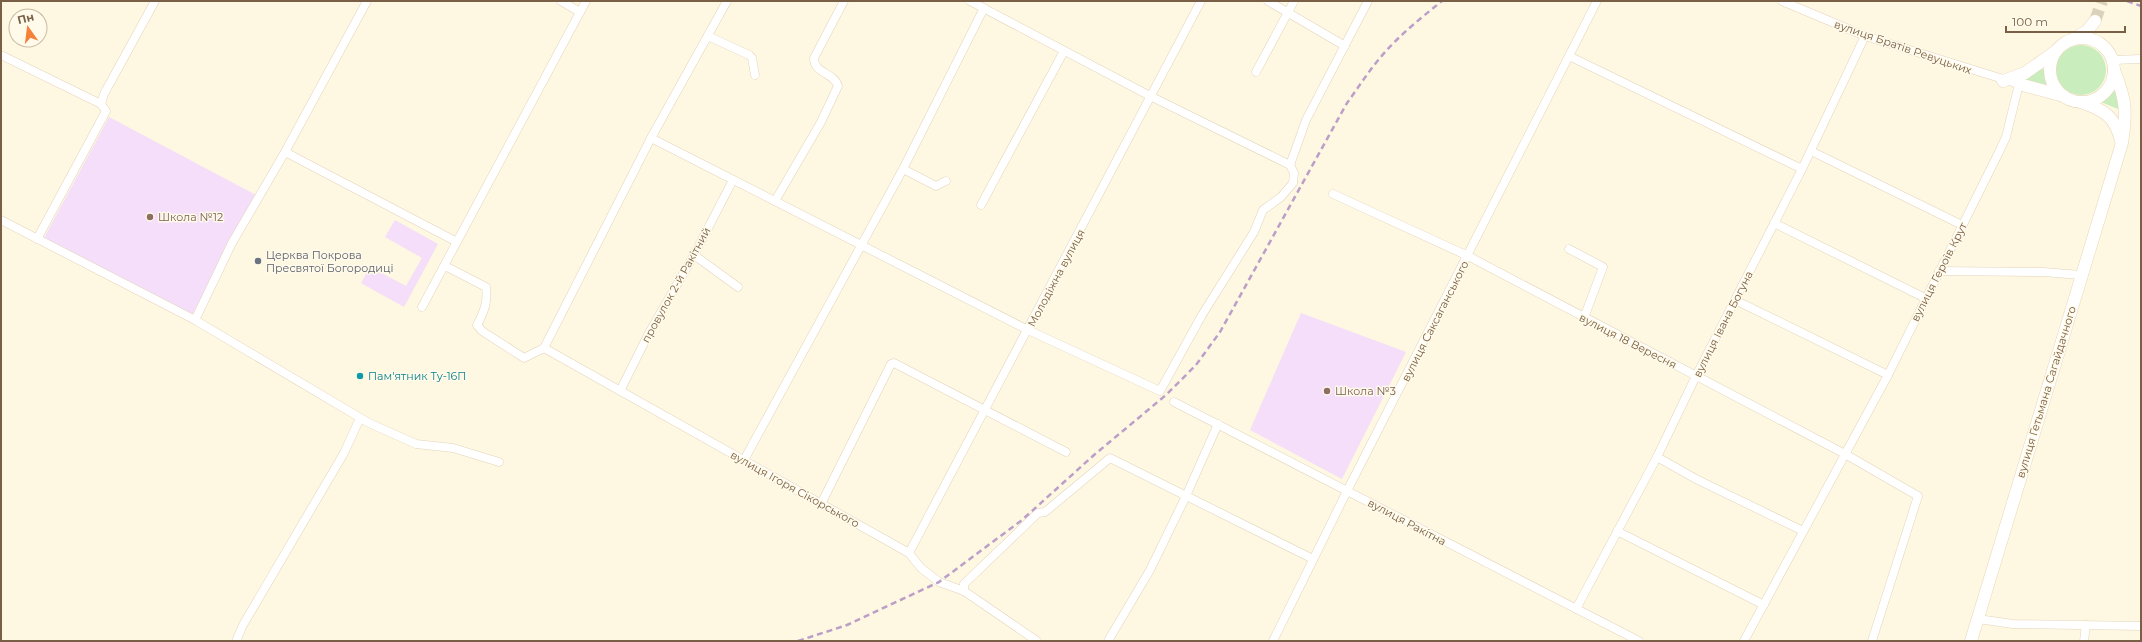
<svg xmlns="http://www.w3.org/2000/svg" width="2142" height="642" font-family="Montserrat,sans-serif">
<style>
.education{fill:#f4defa}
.green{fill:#caedbe}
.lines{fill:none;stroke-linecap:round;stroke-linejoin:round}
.secondary-tunnel{stroke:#dcd1ba;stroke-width:12;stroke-dasharray:12 6;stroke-linecap:butt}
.street-casing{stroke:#e3d4bc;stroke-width:9}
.secondary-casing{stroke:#e9d7b9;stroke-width:13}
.street{stroke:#fff;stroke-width:8}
.secondary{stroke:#fff;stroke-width:12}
.rail{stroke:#bc9fc8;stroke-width:2.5;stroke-dasharray:6 4;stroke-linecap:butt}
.education-dot{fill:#8d6e63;stroke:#fffae9;stroke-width:1.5}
.worship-dot{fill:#6b7280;stroke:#fffae9;stroke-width:1.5}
.culture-dot{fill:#0f9aa8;stroke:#fffae9;stroke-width:1.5}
.labels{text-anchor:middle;stroke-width:3;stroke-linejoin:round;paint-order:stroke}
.street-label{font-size:11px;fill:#785f45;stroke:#fffae9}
.education-label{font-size:11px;fill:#785e54;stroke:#fffae9;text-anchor:start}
.worship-label{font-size:11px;fill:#5b616d;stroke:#fffae9;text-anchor:start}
.culture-label{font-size:11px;fill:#0d838f;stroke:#fffae9;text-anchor:start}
</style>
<rect width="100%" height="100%" fill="#fef7e1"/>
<g class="education">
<polygon points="109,117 256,195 191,317 44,238"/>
<polygon points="395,220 438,244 404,307 361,283 370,267 406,286 422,258 385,237"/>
<polygon points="1301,313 1406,352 1342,479 1250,430"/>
</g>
<g class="green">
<circle cx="2081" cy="70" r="25"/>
<polygon points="2040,68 2045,70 2047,86 2026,81 2026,79"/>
<polygon points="2115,87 2120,108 2118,109 2101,102"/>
</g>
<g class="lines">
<polyline class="secondary-tunnel" points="2095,21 2102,1"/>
<g class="street-casing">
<g id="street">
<polyline points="561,1 580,12"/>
<polyline points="1268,1 1345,46"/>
<polyline points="708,36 749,55 752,58 755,75"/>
<polyline points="1,55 101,104"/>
<polyline points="1569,56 1802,169"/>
<polyline points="2113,60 2141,59"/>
<polyline points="1256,72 1294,1"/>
<polyline points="651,138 1028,330 1160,391 1202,315 1254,232 1263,210 1281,197 1293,183 1294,173 1290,165 1152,97 970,1"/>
<polyline points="1811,151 1962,225"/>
<polyline points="285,152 457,242"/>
<polyline points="1290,165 1306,120 1368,1"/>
<polyline points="903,169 936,186 946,181"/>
<polyline points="1333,194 1468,256 1845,454 1918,496 1872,641"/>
<path d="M775 201 821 122 838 86C834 72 814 74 814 58L844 1"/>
<polyline points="981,205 1064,51"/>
<polyline points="1,220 195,320 369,423 416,444 453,448 499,462"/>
<polyline points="1774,223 1925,298"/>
<polyline points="37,239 106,111 101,104 104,94 155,1"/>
<polyline points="1569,249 1603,267 1584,318"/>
<polyline points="694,255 738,287"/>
<path d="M445 266 486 287C488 302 484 312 477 325L482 331 524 358 544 348 651 138 727 1"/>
<polyline points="1939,271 2043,272 2081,275"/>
<polyline points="1735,300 1888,375"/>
<polyline points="422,307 586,1"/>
<polyline points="195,320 232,243 285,152 367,1"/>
<polyline points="544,348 909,553 921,568 939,582 964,591 1037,641"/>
<polyline points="620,391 649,333 694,255 733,180"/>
<polyline points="1174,402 1639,641"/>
<polyline points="1657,457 1696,479 1803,531"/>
<polyline points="744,460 903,169 984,8"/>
<polyline points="821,504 891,364 894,363 1066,452"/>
<polyline points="1617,531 1764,605"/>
<polyline points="909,553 1201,1"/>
<polyline points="964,591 964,584 1038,513 1045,512 1110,458 1313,559"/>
<polyline points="1576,609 1657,457 1696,376 1802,169 1865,36"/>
<polyline points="1978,619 2013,624 2141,626"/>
<polyline points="236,641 243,625 344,453 360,418"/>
<polyline points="1108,641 1150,570 1186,496 1218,424"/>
<polyline points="1273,641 1347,491 1597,1"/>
<polyline points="1744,641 1888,375 1999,152 2006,137 2019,84 1865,36 1782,1"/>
<polyline points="2084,641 2086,625"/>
</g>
</g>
<g class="secondary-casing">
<g id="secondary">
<polyline points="2075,38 2087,31 2095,21"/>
<circle cx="2082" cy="70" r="32"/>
<polyline points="2003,81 2025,73 2056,51"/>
<polyline points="2019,84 2064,96"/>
<path d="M2081 102C2104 110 2115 116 2121 141"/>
<path d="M1971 641 2122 143C2127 111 2126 100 2114 70"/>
</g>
</g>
<use href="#street" class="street"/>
<use href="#secondary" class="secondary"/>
<g class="rail">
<polyline points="2127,1 2141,6"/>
<path d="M798 641 847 625 939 582 1022 520 1094 455 1166 395 1196 365 1220 332 1347 103C1358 88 1368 72 1380 58 1398 36 1421 18 1442 1"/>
</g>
</g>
<g class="education-dot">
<circle cx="150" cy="217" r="4"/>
<circle cx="1327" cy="391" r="4"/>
</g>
<circle class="worship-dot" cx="258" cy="261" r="4"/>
<circle class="culture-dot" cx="360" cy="376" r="4"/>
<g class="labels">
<g class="street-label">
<text transform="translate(1903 47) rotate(19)" y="4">вулиця Братів Ревуцьких</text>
<text transform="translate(1939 272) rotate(-63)" y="4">вулиця Героїв Крут</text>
<text transform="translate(1056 278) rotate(-62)" y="4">Молодіжна вулиця</text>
<text transform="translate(676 285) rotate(-61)" y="4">провулок 2-й Ракітний</text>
<text transform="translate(1435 321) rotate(-63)" y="4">вулиця Саксаганського</text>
<text transform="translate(1723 324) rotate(-63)" y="4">вулиця Івана Богуна</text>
<text transform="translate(1628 341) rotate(27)" y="4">вулиця 18 Вересня</text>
<text transform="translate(2046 392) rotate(-73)" y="4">вулиця Гетьмана Сагайдачного</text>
<text transform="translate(795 489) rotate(29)" y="4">вулиця Ігоря Сікорського</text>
<text transform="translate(1407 522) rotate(28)" y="4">вулиця Ракітна</text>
</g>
<g class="education-label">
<text x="158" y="221">Школа №12</text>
<text x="1335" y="395">Школа №3</text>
</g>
<g class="worship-label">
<text x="266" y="259">Церква Покрова<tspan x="266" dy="13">Пресвятої Богородиці</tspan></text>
</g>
<g class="culture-label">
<text x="368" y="380">Пам'ятник Ту-16П</text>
</g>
</g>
<rect width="2142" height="642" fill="none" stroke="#785f45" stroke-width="4"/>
<g transform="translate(28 28) rotate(346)"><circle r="19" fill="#fffae9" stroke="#c9bca7"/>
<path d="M0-3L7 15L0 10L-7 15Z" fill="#f4803a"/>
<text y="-6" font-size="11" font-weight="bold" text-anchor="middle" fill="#785f45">Пн</text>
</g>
<path d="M2006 26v6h119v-6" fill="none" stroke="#785f45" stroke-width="2"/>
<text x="2012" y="26" font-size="12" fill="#785f45" stroke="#fffae9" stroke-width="3" paint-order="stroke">100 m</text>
</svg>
